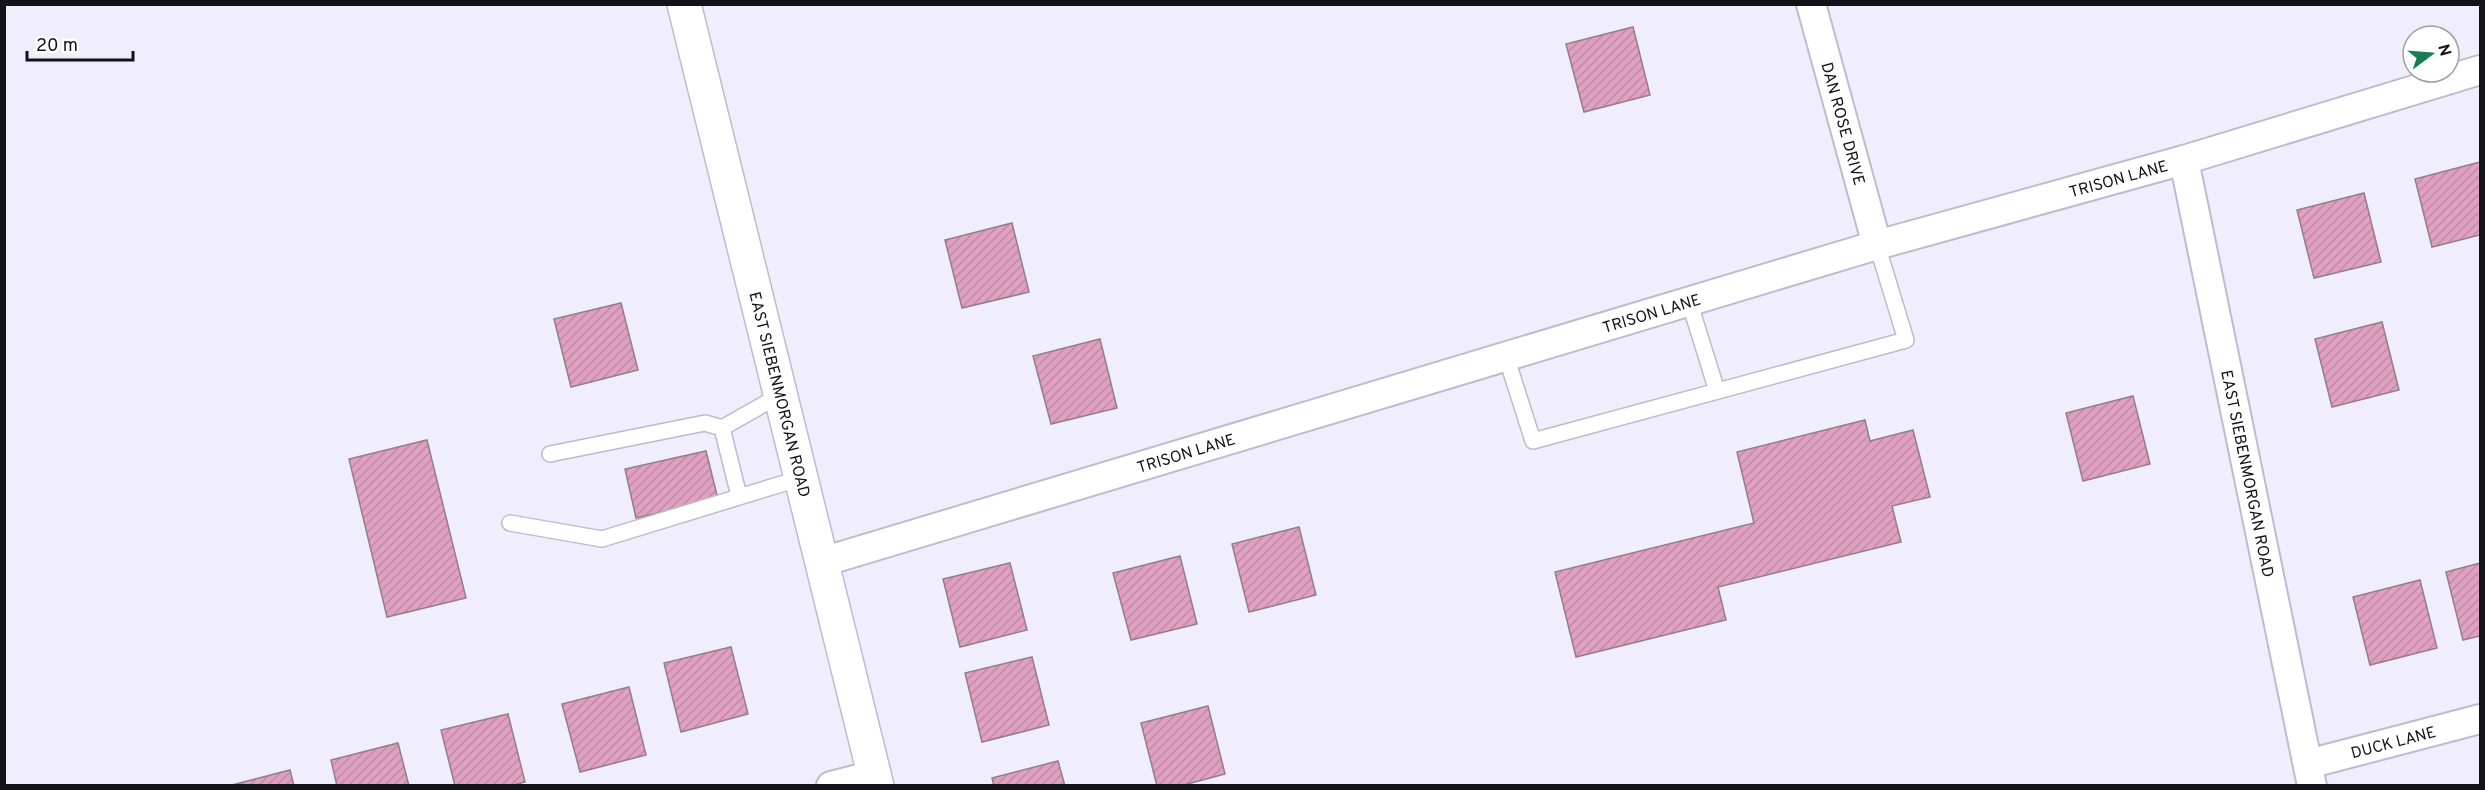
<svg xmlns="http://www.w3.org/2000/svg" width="2485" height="790" font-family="Overpass,sans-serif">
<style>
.building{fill:url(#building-hatch);stroke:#937e88;stroke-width:1.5}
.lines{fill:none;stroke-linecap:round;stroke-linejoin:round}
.service-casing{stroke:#bebbd0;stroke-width:18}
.minor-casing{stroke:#bebbd0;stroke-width:32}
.tertiary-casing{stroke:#bebbd0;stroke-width:36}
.service{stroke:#fff;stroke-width:15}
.minor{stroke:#fff;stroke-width:28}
.tertiary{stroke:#fff;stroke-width:33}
.labels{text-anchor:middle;stroke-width:5;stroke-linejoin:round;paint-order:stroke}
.street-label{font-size:16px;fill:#131219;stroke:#fff}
</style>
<defs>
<pattern id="building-hatch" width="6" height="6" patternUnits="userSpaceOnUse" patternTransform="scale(1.5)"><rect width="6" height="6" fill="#e0a1c0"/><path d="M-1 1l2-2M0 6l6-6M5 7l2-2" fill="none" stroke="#bf8aa4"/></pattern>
</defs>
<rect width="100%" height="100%" fill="#f0eefc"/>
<g class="building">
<polygon points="1633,27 1650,95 1584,112 1566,44"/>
<polygon points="2480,162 2480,235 2432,247 2415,179"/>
<polygon points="2364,193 2381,262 2314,278 2297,210"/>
<polygon points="1012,223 1029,292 962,308 945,240"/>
<polygon points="621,303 638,370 571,387 554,319"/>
<polygon points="2382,322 2399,390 2332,407 2315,339"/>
<polygon points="1100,339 1117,408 1051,424 1033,356"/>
<polygon points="2133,396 2150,464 2083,481 2066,413"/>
<polygon points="1865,420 1870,441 1913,430 1930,497 1892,506 1901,542 1718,587 1726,620 1576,657 1555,572 1754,523 1737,452"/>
<polygon points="427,440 466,598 387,617 349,459"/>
<polygon points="706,451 718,499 636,518 625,469"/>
<polygon points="1299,527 1316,595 1249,612 1232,544"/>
<polygon points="1180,556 1197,624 1131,640 1113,573"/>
<polygon points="1010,563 1027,630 960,647 943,579"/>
<polygon points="2480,563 2480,636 2463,640 2446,572"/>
<polygon points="2420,580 2437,648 2370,665 2353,597"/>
<polygon points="731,647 748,714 681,732 664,663"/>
<polygon points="1032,657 1049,725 982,742 965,673"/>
<polygon points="629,687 646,755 580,772 562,704"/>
<polygon points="1208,706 1225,774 1180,786 1157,786 1141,723"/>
<polygon points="508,714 525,782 510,786 455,786 441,730"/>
<polygon points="398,743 409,786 337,786 331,760"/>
<polygon points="1058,761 1065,786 994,786 992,778"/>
<polygon points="290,770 294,786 228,786"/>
</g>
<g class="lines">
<g class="service-casing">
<g id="service">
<polyline points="1689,301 1717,391"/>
<polyline points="1506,356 1533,441 1906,340 1877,245"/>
<polyline points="722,428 780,395"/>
<polyline points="550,454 705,423 722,428 739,496"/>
<polyline points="510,523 602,539 801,478"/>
</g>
</g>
<g class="minor-casing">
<g id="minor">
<path id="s1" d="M1811 4 1877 245"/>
<path id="s2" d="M2184 160 2312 786"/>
<path id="s3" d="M822 562 1877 245 2184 160 2480 70"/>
<path id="s4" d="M2308 764 2480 719"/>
<polyline points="831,786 874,775"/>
</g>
</g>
<g class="tertiary-casing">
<g id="tertiary">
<path id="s5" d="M684 4 877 786"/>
</g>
</g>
<use href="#service" class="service"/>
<use href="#minor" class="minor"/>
<use href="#tertiary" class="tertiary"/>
</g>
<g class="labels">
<g class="street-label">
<text dy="6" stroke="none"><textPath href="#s1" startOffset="124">DAN ROSE DRIVE</textPath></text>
<text dy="6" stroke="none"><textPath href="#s3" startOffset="1352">TRISON LANE</textPath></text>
<text dy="6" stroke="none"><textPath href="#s3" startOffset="866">TRISON LANE</textPath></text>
<text dy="6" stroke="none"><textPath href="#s5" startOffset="402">EAST SIEBENMORGAN ROAD</textPath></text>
<text dy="6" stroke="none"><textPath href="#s3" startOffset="380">TRISON LANE</textPath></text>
<text dy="6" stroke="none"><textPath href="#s2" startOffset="320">EAST SIEBENMORGAN ROAD</textPath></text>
<text dy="6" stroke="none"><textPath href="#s4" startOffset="88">DUCK LANE</textPath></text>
</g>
</g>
<rect width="2485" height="790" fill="none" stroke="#131219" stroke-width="12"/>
<g transform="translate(2431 54) rotate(74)"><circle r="28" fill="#ffffff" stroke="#a1a0a3" stroke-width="1.5"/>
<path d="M0-4.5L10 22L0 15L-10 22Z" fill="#1a7c54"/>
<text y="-9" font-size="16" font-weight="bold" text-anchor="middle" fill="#131219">N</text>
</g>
<path d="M27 51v9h106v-9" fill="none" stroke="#131219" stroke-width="3"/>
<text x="36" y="51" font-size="18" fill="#131219" stroke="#ffffff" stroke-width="4.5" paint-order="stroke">20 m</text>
</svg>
